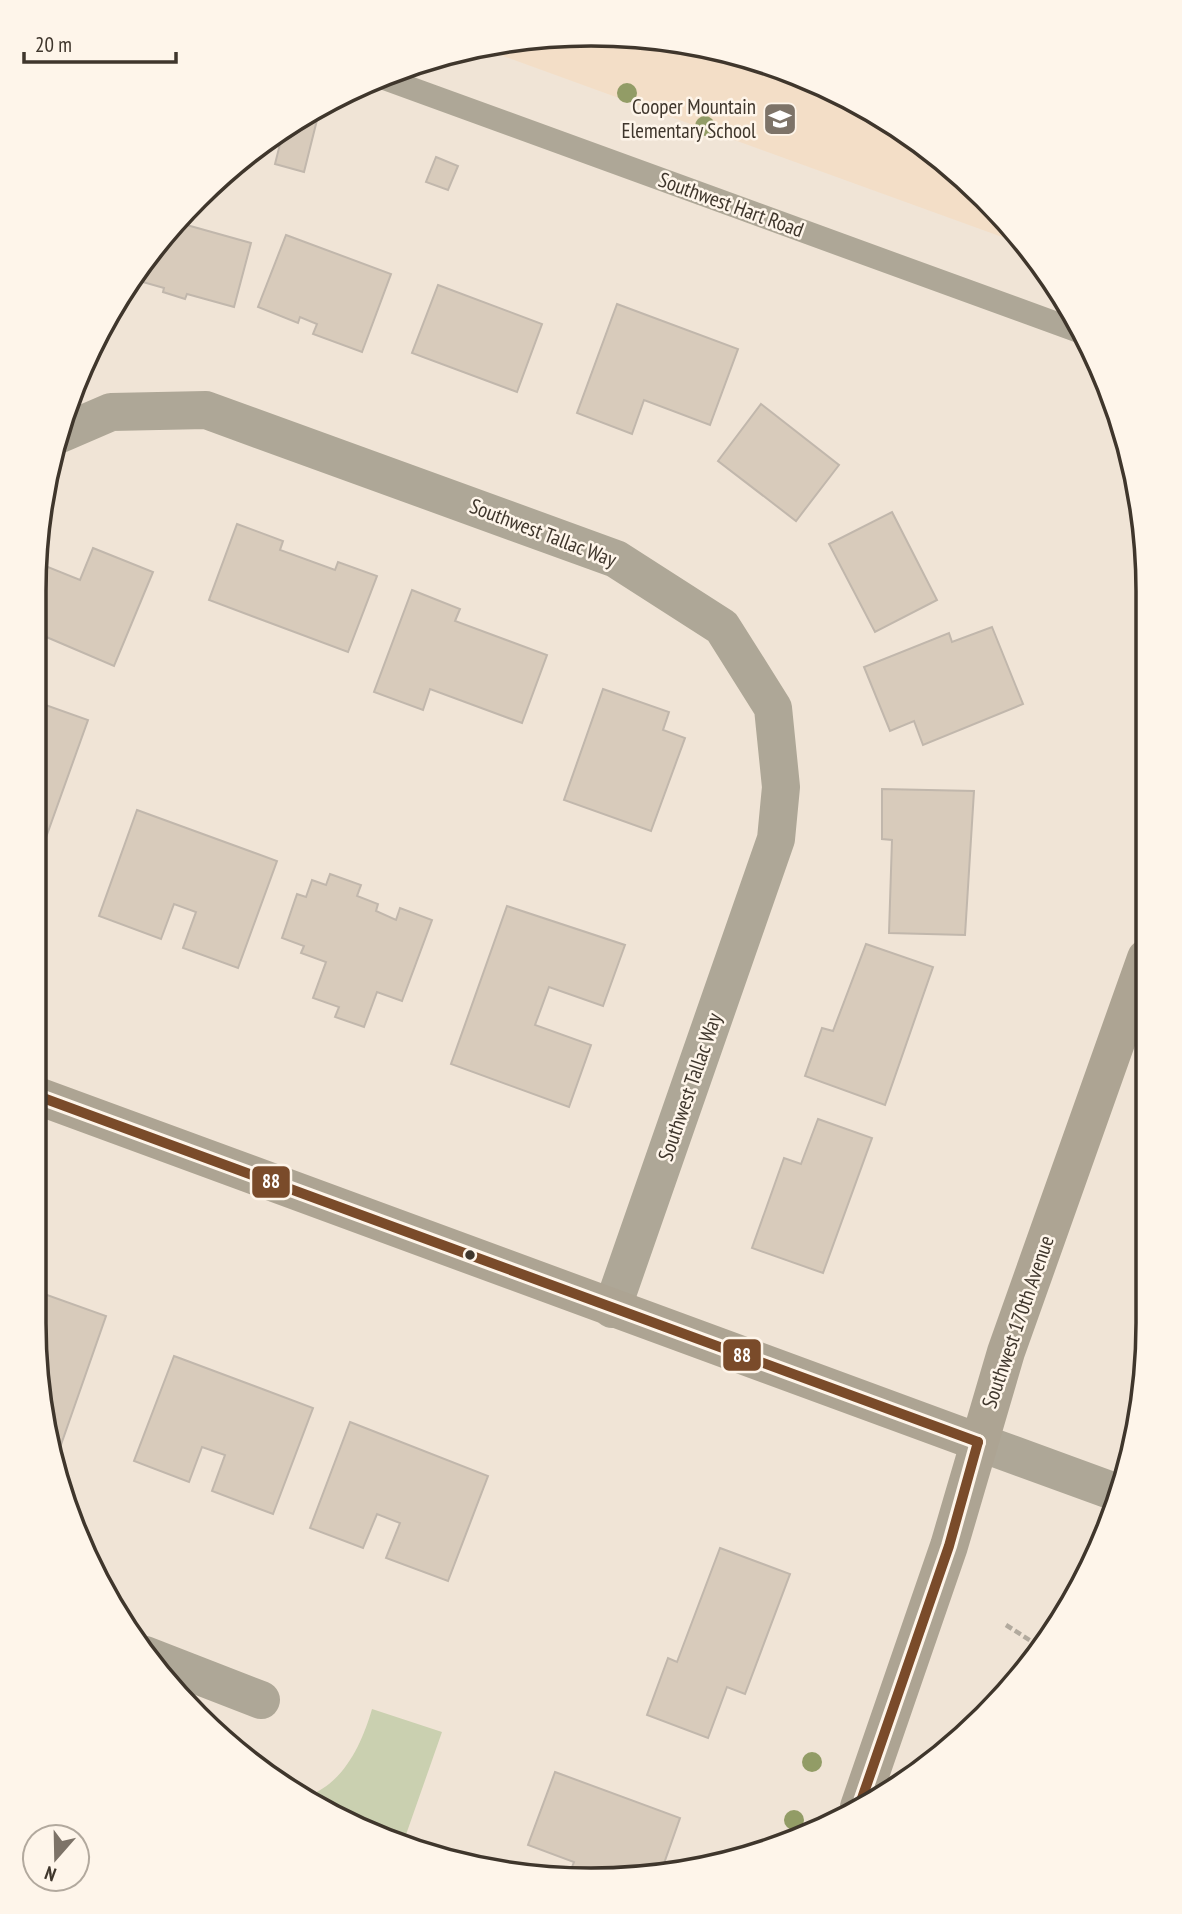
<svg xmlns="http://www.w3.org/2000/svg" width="1182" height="1914" font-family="'PT Sans Narrow',sans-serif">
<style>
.built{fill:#f3dec7}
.green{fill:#cad0b0}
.building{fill:#d8cbbb;stroke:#c1b7ac;stroke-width:2}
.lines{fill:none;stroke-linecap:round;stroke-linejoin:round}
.path{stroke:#b2aa9e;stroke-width:4.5;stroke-dasharray:7 3.5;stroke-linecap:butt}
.service{stroke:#aea797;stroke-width:23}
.minor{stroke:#aea797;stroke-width:38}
.tertiary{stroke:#aea797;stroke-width:38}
.secondary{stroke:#ada493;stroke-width:38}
.bus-1-casing{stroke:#fef5ea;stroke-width:16}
.bus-1{stroke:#7a4b2a;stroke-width:10}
.tree{fill:#929c66}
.bus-dot{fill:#3f362c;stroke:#fef5ea;stroke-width:2.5}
.labels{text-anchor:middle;stroke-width:5;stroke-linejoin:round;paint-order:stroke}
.poi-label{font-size:21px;fill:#3f362c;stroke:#fef5ea;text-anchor:end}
.street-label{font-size:21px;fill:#3f362c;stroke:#fef5ea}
.rim{fill:none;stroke:#3f362c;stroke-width:3.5}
.line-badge{stroke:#fef5ea;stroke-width:2.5}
.badge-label{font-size:19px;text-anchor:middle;font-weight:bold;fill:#fff}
</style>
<rect width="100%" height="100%" fill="#f0e4d6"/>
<polygon class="built" points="627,34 735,52 837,91 930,148 1011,224 1027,246 478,47 518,38"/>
<path class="green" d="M372 1709 442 1732 402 1846 308 1796C345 1782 362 1743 372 1709Z"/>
<g class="building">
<polygon points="310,110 319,112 304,172 275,164 284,128"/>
<polygon points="436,157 458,166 448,190 426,182"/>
<polygon points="176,222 251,243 234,307 187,294 185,299 163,292 164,288 132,279 148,252"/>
<polygon points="286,235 391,274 362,352 313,334 317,324 300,317 298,323 258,307"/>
<polygon points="438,285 542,324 517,392 412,353"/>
<polygon points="617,304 738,349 710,425 644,400 632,434 577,413"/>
<polygon points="761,404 839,465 796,521 718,461"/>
<polygon points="892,512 937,600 875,632 829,544"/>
<polygon points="237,524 283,541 280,550 335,570 338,562 377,576 348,652 209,600"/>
<polygon points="93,548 153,572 114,666 37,633 38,578 43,565 80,580"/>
<polygon points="412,590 460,609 455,621 547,655 522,723 430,689 423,710 374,692"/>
<polygon points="992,627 1023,704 923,745 914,721 890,731 864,667 949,633 952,642"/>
<polygon points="603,689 669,712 663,730 685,738 651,831 564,800"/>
<polygon points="37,702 88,720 44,843 36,840"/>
<polygon points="882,789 974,791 965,935 889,933 892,840 882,839"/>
<polygon points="137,810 277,861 238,968 183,948 196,912 174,904 161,939 99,916"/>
<polygon points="330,874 361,885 357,896 378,904 376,911 396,920 400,908 432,920 402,1001 377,992 364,1027 335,1017 339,1007 313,998 326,962 301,953 304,946 282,938 297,894 306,897 312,880 326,885"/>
<polygon points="507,906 625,945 603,1006 549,987 535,1025 591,1045 569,1107 451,1064"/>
<polygon points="866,944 933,967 885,1105 805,1076 822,1028 833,1031"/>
<polygon points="818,1119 872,1138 823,1273 752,1248 784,1158 801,1164"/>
<polygon points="33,1290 106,1316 56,1459 33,1323"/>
<polygon points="174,1356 313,1408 273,1514 212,1491 225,1455 202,1447 189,1482 134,1461"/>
<polygon points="350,1422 488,1476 448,1581 386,1558 400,1523 377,1514 363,1548 310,1528"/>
<polygon points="720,1548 790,1574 745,1694 727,1687 708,1738 647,1715 668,1658 677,1662"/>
<polygon points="555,1772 680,1818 662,1869 591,1881 568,1877 574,1862 528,1845"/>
</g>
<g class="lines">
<polyline class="path" points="1006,1625 1042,1648"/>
<polyline class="service" points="380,77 1083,333"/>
<g class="minor">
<polyline points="60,434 111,412 206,410 616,559 722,627 773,708 781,787 776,839 612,1309"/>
<polyline points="145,1655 261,1700"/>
</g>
<polyline class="tertiary" points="978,1442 1118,1493"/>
<g class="secondary">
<polyline points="35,1095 978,1442"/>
<polyline points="859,1807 949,1546 1006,1352 1146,958"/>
</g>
<g class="bus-1-casing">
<g id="bus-1">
<polyline points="35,1095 978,1442"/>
<polyline points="859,1807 949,1546 978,1442"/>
</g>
</g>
<use href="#bus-1" class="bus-1"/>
</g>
<g class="tree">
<circle cx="627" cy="93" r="10"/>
<circle cx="705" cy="126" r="10"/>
<circle cx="812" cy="1762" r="10"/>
<circle cx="794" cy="1820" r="10"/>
</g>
<defs>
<g id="school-square" transform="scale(1.75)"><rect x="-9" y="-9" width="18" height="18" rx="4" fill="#7d7368" stroke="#fef5ea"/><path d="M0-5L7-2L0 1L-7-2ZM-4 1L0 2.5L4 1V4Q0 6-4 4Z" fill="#fff"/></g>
</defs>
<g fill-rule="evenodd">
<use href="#school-square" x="780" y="119"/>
</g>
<circle class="bus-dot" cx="470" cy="1255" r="6"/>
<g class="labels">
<g class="poi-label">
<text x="756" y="114">Cooper Mountain<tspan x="756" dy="24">Elementary School</tspan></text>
</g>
<g class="street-label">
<text transform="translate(731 205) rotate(20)" y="7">Southwest Hart Road</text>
<text transform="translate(543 533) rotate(21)" y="7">Southwest Tallac Way</text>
<text transform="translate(690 1087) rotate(-71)" y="7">Southwest Tallac Way</text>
<text transform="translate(1018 1322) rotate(-71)" y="7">Southwest 170th Avenue</text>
</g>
</g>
<path d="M0 0H1182V1914H0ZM591 46H591A545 545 0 0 1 1136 591V1323A545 545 0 0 1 591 1868H591A545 545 0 0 1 46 1323V591A545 545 0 0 1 591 46Z" fill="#fef5ea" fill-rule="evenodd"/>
<path class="rim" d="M591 46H591A545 545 0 0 1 1136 591V1323A545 545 0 0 1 591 1868H591A545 545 0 0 1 46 1323V591A545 545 0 0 1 591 46Z"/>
<g class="line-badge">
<rect x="251" y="1165" width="40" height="34" rx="7" fill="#7a4b2a"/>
<rect x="722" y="1338" width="40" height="34" rx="7" fill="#7a4b2a"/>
</g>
<g class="badge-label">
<text x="271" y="1188">88</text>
<text x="742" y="1362">88</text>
</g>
<g transform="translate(56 1858) rotate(200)"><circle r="33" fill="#fef5ea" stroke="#b2a99e" stroke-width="2"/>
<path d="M0-5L12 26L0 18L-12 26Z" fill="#7d7368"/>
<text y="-10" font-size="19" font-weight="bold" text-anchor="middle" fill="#3f362c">N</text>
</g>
<path d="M24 52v10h152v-10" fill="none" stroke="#3f362c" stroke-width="3.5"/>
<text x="35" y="52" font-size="21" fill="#3f362c" stroke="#fef5ea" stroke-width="5" paint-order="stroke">20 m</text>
</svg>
